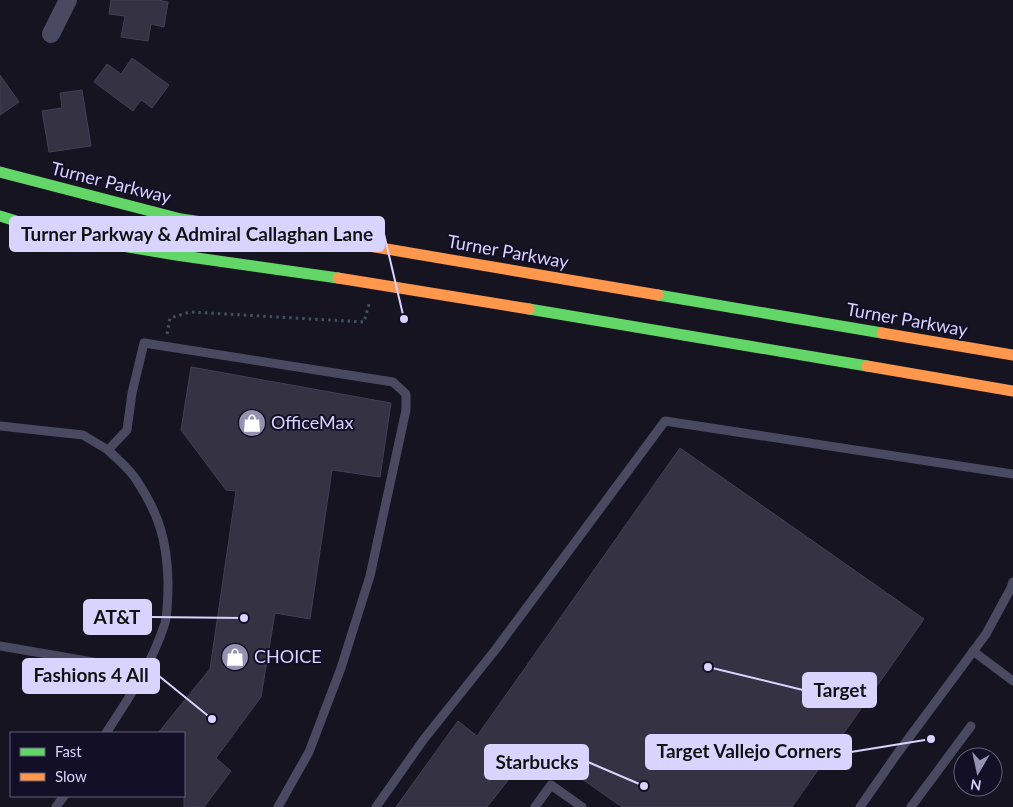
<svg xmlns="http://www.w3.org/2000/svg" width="1013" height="807" font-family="Lato,sans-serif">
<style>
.building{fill:#343243;stroke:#433f54}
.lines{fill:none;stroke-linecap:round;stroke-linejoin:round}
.path{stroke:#44505f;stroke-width:3;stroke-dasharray:2.5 4;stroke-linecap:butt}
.lane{stroke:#4a4962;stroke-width:9}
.street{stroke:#4a4962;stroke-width:18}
.fast{stroke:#63d668;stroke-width:11}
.slow{stroke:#ff974d;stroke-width:11}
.labels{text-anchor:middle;stroke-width:4;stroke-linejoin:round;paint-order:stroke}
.street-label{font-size:18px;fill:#d9d4ff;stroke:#130f26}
.poi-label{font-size:18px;fill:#d9d4ff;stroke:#130f26;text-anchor:start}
.leader{fill:none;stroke:#d9d4ff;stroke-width:2}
.callout-dot{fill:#d9d4ff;stroke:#130f26;stroke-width:2}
.callout{fill:#d9d4ff;stroke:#d9d4ff;stroke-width:2}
.callout-label{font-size:19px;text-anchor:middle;font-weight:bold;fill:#111}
</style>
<rect width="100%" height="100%" fill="#161421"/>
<g class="building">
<polygon points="111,0 158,0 168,2 164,27 151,24 148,41 121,37 125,16 109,14"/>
<polygon points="132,58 169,85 152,108 141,100 133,111 94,82 107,64 121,74"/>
<polygon points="0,75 19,102 0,115"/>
<polygon points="82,90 91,146 49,152 42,111 62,108 60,93"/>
<polygon points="191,367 391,403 380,477 332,470 310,619 275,613 261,697 216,758 231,771 204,807 184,807 184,733 158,733 210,669 236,491 226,490 181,430"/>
<polygon points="680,448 924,619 792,807 622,807 535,746 487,807 396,807 458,721 477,736"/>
</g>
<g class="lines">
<polyline class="path" points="167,334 170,318 190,312 364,322 369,304"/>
<g class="lane">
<polyline points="0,426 83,435 108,450"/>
<polyline points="0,646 145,671"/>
<polyline points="973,651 1013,681"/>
<path d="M106 733C129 698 152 664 165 623 168 610 168 594 168 581 167 541 159 514 137 481 130 469 118 460 108 450L127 430 132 393 144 343 393 382 406 394V410L370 576 341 668 309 752 278 807"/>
<polyline points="56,807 64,796"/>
<polyline points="376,807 424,739 496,649 665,421 1013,474"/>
<polyline points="535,807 551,785 582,807"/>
<polyline points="860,807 897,754 986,634 1011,588 1013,582"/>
<polyline points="911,807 971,726"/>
</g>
<polyline class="street" points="51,34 68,0"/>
<g class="fast">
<polyline points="0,172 181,219 369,246"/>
<polyline points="0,216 68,237 176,255 338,278"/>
<polyline points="658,295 882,333"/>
<polyline points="529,309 867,366"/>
</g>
<g class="slow">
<polyline points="369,246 658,295"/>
<polyline points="338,278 529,309"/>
<polyline points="882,333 1013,355"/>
<polyline points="867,366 1013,391"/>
</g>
</g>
<defs>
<g id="shop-disc" transform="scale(1.4375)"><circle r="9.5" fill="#9591b1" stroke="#130f26"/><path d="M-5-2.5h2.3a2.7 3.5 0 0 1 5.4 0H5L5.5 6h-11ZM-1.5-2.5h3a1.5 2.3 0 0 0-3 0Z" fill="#fff"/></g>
</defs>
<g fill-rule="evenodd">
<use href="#shop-disc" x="252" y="423"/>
<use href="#shop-disc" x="235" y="657"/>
</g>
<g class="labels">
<g class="street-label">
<text transform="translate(111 183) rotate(14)" y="6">Turner Parkway</text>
<text transform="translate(508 252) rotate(10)" y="6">Turner Parkway</text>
<text transform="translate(907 320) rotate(10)" y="6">Turner Parkway</text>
</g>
<g class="poi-label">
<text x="271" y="429">OfficeMax</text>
<text x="254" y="663">CHOICE</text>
</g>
</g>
<path class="leader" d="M404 319L384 234M244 618L151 617M212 719L159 676M708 667L803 690M931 739L851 752M644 786L588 762"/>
<g class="callout-dot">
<circle cx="404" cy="319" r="5"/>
<circle cx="244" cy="618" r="5"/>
<circle cx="212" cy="719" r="5"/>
<circle cx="708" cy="667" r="5"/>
<circle cx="931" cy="739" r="5"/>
<circle cx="644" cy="786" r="5"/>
</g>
<g class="callout">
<rect x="10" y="217" width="374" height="34" rx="5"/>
<rect x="84" y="600" width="67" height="34" rx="5"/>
<rect x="23" y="659" width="136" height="34" rx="5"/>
<rect x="803" y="673" width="73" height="34" rx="5"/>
<rect x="646" y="735" width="205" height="34" rx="5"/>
<rect x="485" y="745" width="103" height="34" rx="5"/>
</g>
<g class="callout-label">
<text x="197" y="241">Turner Parkway &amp; Admiral Callaghan Lane</text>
<text x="117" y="624">AT&amp;T</text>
<text x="91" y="682">Fashions 4 All</text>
<text x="840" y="697">Target</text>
<text x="749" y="758">Target Vallejo Corners</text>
<text x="537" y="769">Starbucks</text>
</g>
<rect x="10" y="732" width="175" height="65" fill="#130f26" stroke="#625e7d"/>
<rect x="20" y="748" width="25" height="8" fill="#63d668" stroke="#625e7d"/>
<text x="55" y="757" font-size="15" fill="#d9d4ff">Fast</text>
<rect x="20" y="773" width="25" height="8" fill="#ff974d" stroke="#625e7d"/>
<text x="55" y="782" font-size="15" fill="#d9d4ff">Slow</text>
<g transform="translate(978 772) rotate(189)"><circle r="24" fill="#130f26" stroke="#625e7d"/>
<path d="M0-4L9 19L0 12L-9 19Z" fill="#9591b1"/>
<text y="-8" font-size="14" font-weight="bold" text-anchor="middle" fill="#d9d4ff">N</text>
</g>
</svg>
